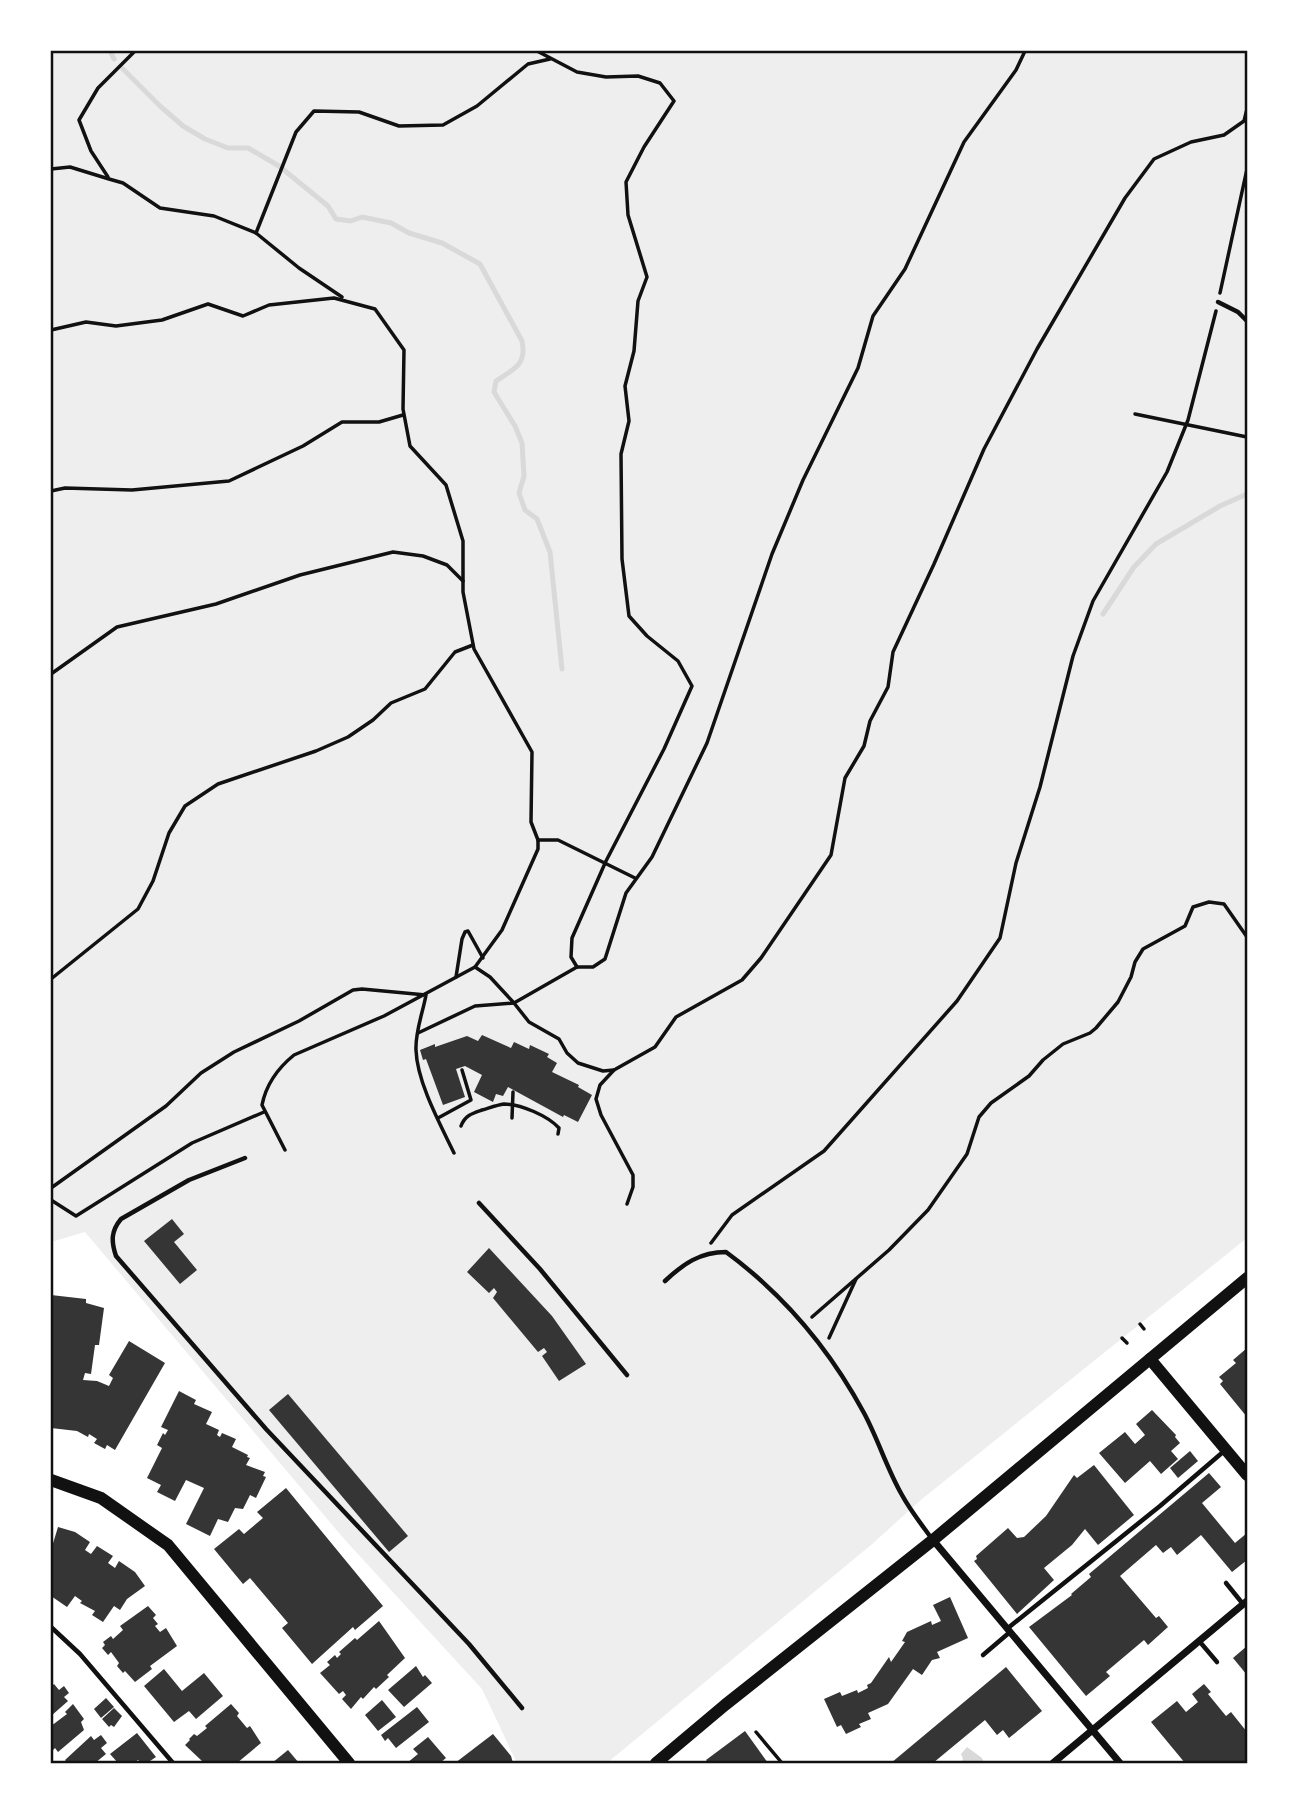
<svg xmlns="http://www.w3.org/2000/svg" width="1298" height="1814" font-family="Ubuntu,sans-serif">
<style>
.green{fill:#eee}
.water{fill:#d9d9d9}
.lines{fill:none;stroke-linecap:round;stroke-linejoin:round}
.stream{stroke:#d9d9d9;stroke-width:5}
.building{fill:#353535}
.path{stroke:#111;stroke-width:3.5}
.service{stroke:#111;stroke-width:4.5}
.minor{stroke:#111;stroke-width:7}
.tertiary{stroke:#111;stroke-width:12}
.secondary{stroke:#111;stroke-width:12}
.neatline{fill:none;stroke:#111;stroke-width:2.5}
</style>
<rect width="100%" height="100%" fill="#fff"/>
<polygon class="green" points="51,51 1247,51 1247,1238 922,1499 871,1545 607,1763 517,1763 482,1689 345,1540 85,1232 51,1242"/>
<polygon class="water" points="967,1747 982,1758 984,1763 961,1763 963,1759 961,1754"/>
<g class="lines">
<g class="stream">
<polyline points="110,51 114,59"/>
<path d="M123 69 160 106 183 126 205 139 228 148H248L279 166 328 206 336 219 351 221 362 217 391 223 409 233 442 243 480 264 522 341C527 365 514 369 496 381L494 392 515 426 522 443 524 476 519 493 525 510 537 519 550 552 562 669"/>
<polyline points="1103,614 1134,567 1156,544 1220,506 1247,494"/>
</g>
</g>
<g class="building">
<polygon points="482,1035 511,1048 514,1042 529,1049 530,1045 549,1054 547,1057 557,1063 552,1072 579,1085 578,1087 592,1095 578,1122 564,1115 563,1117 508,1087 503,1096 496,1094 493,1102 474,1092 482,1075 465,1066 456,1069 465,1097 443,1105 426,1059 423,1060 420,1050 435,1044 435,1047 467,1036 478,1041"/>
<polygon points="172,1219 184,1234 174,1242 197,1270 180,1284 144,1241"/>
<polygon points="489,1248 552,1316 586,1364 559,1381 542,1356 547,1352 544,1348 538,1352 493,1298 497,1292 494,1288 489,1293 467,1272"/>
<polygon points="51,1295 86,1299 86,1303 104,1308 99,1345 95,1345 91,1374 85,1373 83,1380 97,1381 109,1386 113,1378 109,1375 129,1341 165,1363 115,1450 107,1445 105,1449 94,1443 97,1439 89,1434 88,1437 77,1431 51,1428"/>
<polygon points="1247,1348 1247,1417 1220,1384 1223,1381 1219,1377 1236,1363 1233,1360"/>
<polygon points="179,1391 196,1400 194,1404 212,1412 206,1424 219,1430 217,1435 220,1437 222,1433 236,1439 232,1447 248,1455 247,1457 250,1458 246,1465 265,1472 263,1476 266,1477 256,1498 250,1495 243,1509 235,1508 228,1522 218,1519 210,1536 186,1524 204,1488 186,1480 175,1501 157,1492 161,1485 147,1478 162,1448 157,1445 163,1433 165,1435 168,1430 161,1427"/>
<polygon points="288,1394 408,1536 389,1552 269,1410"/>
<polygon points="1152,1410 1176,1435 1175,1437 1180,1443 1171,1451 1178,1459 1161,1474 1150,1461 1125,1483 1099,1453 1125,1432 1135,1444 1145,1435 1136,1424"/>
<polygon points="1190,1451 1198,1461 1178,1478 1170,1468"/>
<polygon points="1094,1465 1134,1515 1098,1545 1085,1529 1072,1545 1044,1568 1054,1580 1017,1614 974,1561 977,1559 976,1556 1008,1528 1017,1538 1024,1537 1046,1516 1074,1475 1077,1478"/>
<polygon points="1209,1473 1221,1487 1202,1503 1235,1543 1247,1533 1247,1560 1232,1572 1201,1535 1177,1555 1171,1547 1163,1553 1156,1545 1120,1576 1156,1618 1159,1616 1168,1627 1148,1645 1144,1640 1106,1672 1110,1676 1086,1696 1029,1627 1072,1595 1071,1594 1091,1577 1089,1574"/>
<polygon points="286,1488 383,1606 355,1630 353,1627 312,1664 282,1628 288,1623 250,1578 243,1584 214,1549 239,1529 244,1534 263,1518 257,1512"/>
<polygon points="58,1527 75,1532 90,1542 85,1550 91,1554 97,1546 113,1556 108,1563 115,1568 119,1561 135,1572 145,1586 127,1599 120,1610 114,1606 103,1622 92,1615 95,1611 80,1603 82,1601 75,1596 67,1607 51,1596 51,1550"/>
<polygon points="950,1597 968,1638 937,1652 940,1658 932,1660 922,1675 913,1669 888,1704 868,1713 871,1719 859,1724 861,1727 846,1734 841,1725 837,1727 824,1699 840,1692 842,1696 857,1690 858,1693 868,1688 867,1685 871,1683 889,1657 891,1662 905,1642 902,1641 907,1632 931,1621 932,1625 941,1621 933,1605"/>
<polygon points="148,1606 156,1615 153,1618 158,1624 155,1626 160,1632 166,1628 177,1646 150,1666 152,1669 135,1682 125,1671 123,1673 117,1666 119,1663 111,1652 108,1655 102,1648 105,1645 103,1642 111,1636 113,1639 123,1630 120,1626"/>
<polygon points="379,1621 405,1658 387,1675 389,1677 376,1689 374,1687 363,1699 361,1697 351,1709 342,1699 346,1695 343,1691 339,1694 320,1673 330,1665 327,1662 335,1655 337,1658 341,1654 339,1652 355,1638 357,1640"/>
<polygon points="1247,1646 1247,1675 1233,1658"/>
<polygon points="416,1666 423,1677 425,1675 432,1683 404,1707 388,1690"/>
<polygon points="1006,1667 1042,1711 1009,1738 1003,1730 997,1735 985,1720 933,1763 891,1763"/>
<polygon points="164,1669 182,1691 204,1673 223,1696 196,1719 189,1711 174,1722 144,1686"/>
<polygon points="54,1684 59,1690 64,1686 69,1693 64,1697 68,1701 51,1716 51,1687"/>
<polygon points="1204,1684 1211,1692 1208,1694 1226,1716 1231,1712 1247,1732 1246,1763 1185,1763 1151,1722 1177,1701 1186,1712 1198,1702 1192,1694"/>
<polygon points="106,1698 114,1707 101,1718 94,1709"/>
<polygon points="382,1700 396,1717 378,1731 365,1715"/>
<polygon points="73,1704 84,1719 81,1722 84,1730 58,1752 55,1748 51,1752 51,1726 67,1714 65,1712"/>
<polygon points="231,1704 239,1713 237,1716 247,1728 250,1726 261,1743 237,1763 199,1763 202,1761 185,1745 190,1740 189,1739 194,1734 197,1736 207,1728 205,1726"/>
<polygon points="417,1707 429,1722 396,1748 388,1738 385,1741 381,1735"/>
<polygon points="114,1708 122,1716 114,1727 111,1725 109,1727 102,1719"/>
<polygon points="745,1731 768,1763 708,1763 706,1760"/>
<polygon points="137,1733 156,1757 147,1763 141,1763 138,1760 134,1763 118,1763 110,1754"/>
<polygon points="493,1734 511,1756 513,1763 455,1763"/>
<polygon points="101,1735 107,1743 101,1748 106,1754 95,1763 67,1763 65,1760 91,1736 94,1740"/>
<polygon points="428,1737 446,1758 440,1763 407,1763 418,1754 413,1749"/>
<polygon points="288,1750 299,1763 272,1763"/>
</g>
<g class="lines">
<g class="path">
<polyline points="537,51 577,72 606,77 638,76 660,83 674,101 644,147 626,182 628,215 647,277 638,301 634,351 625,386 629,421 621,454 622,559 629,616 647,636 678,661 692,686 664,749 606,861 572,938 571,957 577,967"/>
<polyline points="51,169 70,167 109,179 123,183 160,208 214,216 256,233 299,268 342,297"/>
<polyline points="108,177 91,151 79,120 98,88 135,51"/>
<polyline points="256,233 296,132 314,111 359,112 399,126 443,125 477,106 528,64 550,59"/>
<polyline points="1220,293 1247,169"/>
<path d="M51 330 86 322 116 326 162 320 208 304 243 316 269 305 334 298 375 309 404 350 403 409 410 446 446 485 463 541V592L474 649 532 752 531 822 538 840V849L502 930 475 967 384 1016 294 1055C278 1068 266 1085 262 1105L285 1150"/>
<polyline points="1135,414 1247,437"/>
<polyline points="51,491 65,488 132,490 229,481 303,446 342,422 379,422 403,415"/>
<polyline points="51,674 117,627 216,604 300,575 393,552 423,556 447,565 463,581"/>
<polyline points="538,840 558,840 635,878"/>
<polyline points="456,977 462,939 465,932 468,931 483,958"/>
<polyline points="51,979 138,909 153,881 169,833 185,806 218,784 316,751 348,737 373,720 391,703 425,689 455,652 473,645"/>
<polyline points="418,1033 475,1006 514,1003 490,977 475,967"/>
<polyline points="614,1070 603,1071 578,1063 567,1053 559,1039 529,1022 514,1003 577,967 593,967 605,959 626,893 652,857 707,743 772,554 803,480 858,368 873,316 905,269 964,142 1016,70 1025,51"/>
<polyline points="438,1118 471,1100 462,1070"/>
<polyline points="512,1118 513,1092"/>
<path d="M461 1126C465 1115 473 1113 482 1110 489 1108 497 1105 504 1104 521 1104 548 1116 559 1128L558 1134"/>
<path d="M51 1188 166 1106 201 1073 234 1052 299 1021 353 990 362 989 426 995C423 1012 415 1032 416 1050 417 1082 440 1124 454 1153"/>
<polyline points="51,1200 76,1216 192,1143 264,1112"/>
<polyline points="627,1204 633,1187 633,1175 601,1115 596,1099 600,1085 614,1070 655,1047 676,1017 742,980 761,958 831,855 845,778 864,746 870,721 888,687 893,652 934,564 984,449 1037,349 1125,198 1154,159 1191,142 1224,135 1244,121 1247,109"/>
<polyline points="711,1243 732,1215 824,1151 957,1001 1000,938 1016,863 1040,787 1073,656 1093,601 1167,472 1188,420 1216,311"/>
<polyline points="812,1317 889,1250 928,1210 967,1154 979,1117 991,1103 1029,1076 1043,1060 1063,1044 1090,1033 1096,1028 1118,1002 1131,977 1135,962 1143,949 1185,926 1193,907 1209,902 1224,904 1247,937"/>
<polyline points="1140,1324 1144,1329"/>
<polyline points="829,1338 856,1279"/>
<polyline points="1122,1338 1127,1343"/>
<polyline points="756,1732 782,1763"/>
</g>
<g class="service">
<polyline points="1218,302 1238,312 1247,321"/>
<path d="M245 1158 189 1180 121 1219C111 1231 111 1241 116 1256L266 1429 469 1644 522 1708"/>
<polyline points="479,1203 540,1269 627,1375"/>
<path d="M665 1281C683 1264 700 1252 726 1252 783 1294 830 1350 864 1413 878 1439 887 1469 902 1495 910 1510 922 1525 932 1539"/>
<polyline points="1226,1583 1243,1604"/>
<polyline points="51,1627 80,1654 173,1763"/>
<polyline points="1008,1628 1160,1506 1223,1452"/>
<polyline points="1200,1642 1217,1662"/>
<polyline points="983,1655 1010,1632"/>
</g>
<g class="minor">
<polyline points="933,1540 1120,1763"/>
<polyline points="1053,1763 1247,1601"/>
</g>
<polyline class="tertiary" points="1150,1359 1247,1475"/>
<g class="secondary">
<polyline points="51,1480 101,1498 168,1545 349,1763"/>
<polyline points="656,1763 725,1705 933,1540 1247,1278"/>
</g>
</g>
<rect width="1298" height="1814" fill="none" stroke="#ffffff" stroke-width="105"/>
<rect x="52" y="52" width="1194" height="1710" class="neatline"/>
</svg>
